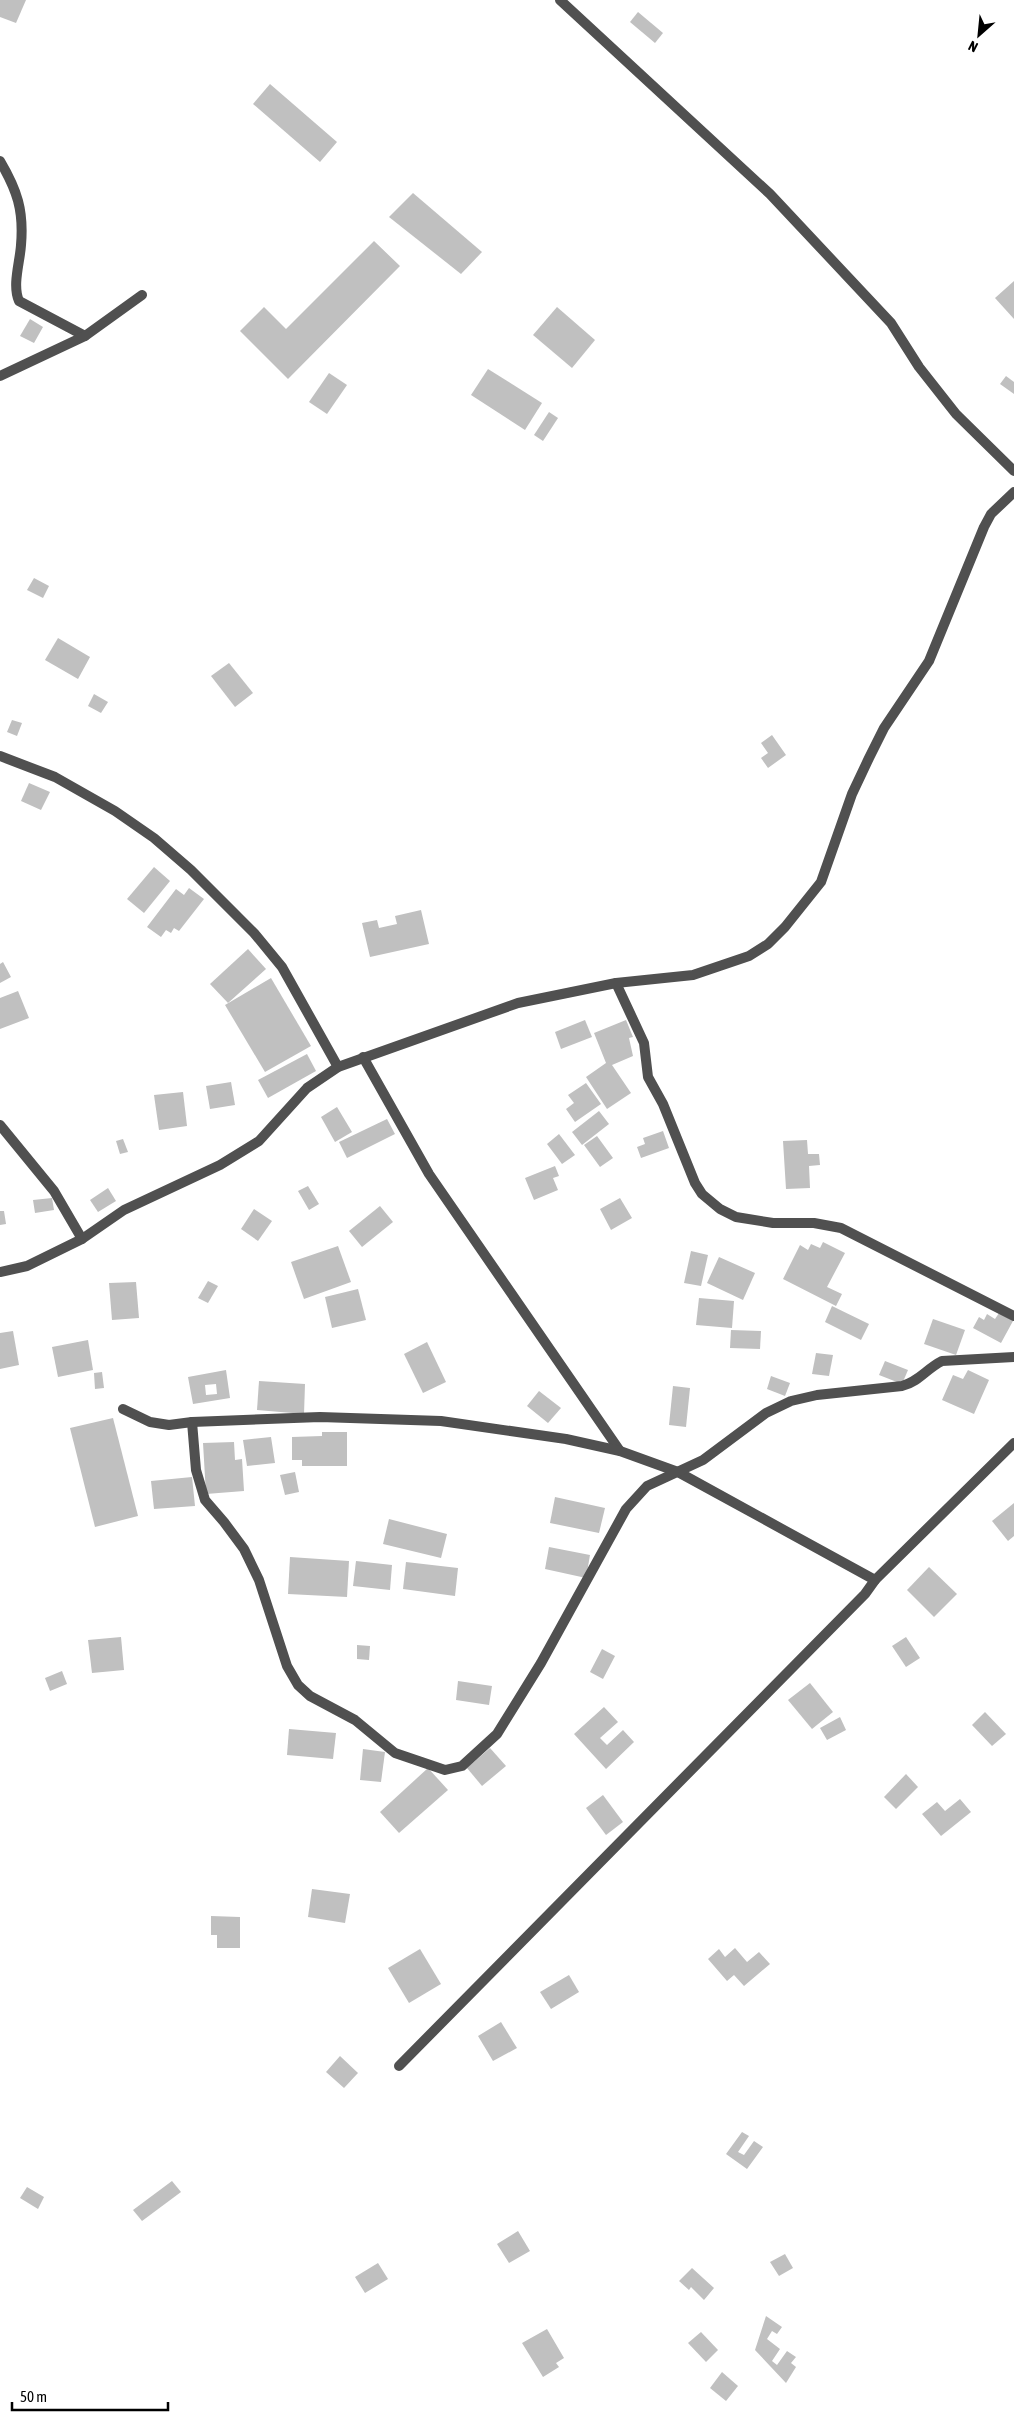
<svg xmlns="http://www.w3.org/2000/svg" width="1014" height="2422" font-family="'Asap Condensed',sans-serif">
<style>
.building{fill:#c0c0c0;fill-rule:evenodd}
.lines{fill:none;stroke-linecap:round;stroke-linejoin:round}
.street{stroke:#505050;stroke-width:10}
</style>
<rect width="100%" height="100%" fill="#fff"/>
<g class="building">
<polygon points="0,0 26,0 16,23 0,17"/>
<polygon points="638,12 663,33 655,43 630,22"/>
<polygon points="270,84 337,142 320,162 253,104"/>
<polygon points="413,193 482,252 461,274 389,217"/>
<polygon points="374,241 400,266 288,379 240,331 264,307 286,329"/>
<polygon points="1014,281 1014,319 995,298"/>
<polygon points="557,307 595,340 572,368 533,335"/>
<polygon points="30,319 43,327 34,343 20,336"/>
<polygon points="488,369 542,403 525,430 471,395"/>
<polygon points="329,373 347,385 327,414 309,402"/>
<polygon points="1006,376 1014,382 1014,394 1000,384"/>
<polygon points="549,412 558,418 543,441 534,435"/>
<polygon points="34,578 49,586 43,598 27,590"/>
<polygon points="58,638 90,657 78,679 45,660"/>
<polygon points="229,663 253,693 235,707 211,676"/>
<polygon points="94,694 108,702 101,713 88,706"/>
<polygon points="12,720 22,723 17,736 7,732"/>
<polygon points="772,735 786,755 768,768 761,758 768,753 761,743"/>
<polygon points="29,783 50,792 41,810 21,801"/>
<polygon points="154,867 170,881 144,913 127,899"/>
<polygon points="189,888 204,899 179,931 174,928 171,933 166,930 161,937 147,927 176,889 184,895"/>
<polygon points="421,910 429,944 370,957 362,923 377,920 379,928 397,924 395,916"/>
<polygon points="248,949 266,969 228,1003 210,984"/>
<polygon points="3,962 11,977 0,983 0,964"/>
<polygon points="271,978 311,1046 265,1072 225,1005"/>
<polygon points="18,991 29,1018 0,1029 0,998"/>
<polygon points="585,1020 592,1037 561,1049 555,1032"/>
<polygon points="626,1020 633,1037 629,1038 633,1056 612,1065 631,1093 607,1109 586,1077 606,1063 594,1033"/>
<polygon points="307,1054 316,1071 268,1098 258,1080"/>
<polygon points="231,1082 235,1105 210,1109 206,1086"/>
<polygon points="586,1083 601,1104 575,1122 566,1109 574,1103 568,1095"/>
<polygon points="183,1092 187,1126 159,1130 154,1095"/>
<polygon points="337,1107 352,1132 335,1142 321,1117"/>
<polygon points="599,1111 609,1124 582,1145 572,1132"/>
<polygon points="387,1119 395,1134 347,1158 339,1142"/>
<polygon points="663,1131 669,1148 641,1158 637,1147 645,1144 643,1138"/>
<polygon points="559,1134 575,1155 562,1164 547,1144"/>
<polygon points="597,1136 613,1158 600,1167 584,1145"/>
<polygon points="123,1139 128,1152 120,1154 116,1141"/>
<polygon points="807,1140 808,1154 819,1154 820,1165 809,1166 810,1188 786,1189 783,1141"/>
<polygon points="555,1166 559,1176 553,1178 558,1190 534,1200 525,1178"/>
<polygon points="308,1186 319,1204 309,1210 298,1191"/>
<polygon points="108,1188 116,1201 98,1212 90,1200"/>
<polygon points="52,1198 54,1210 35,1213 33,1200"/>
<polygon points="620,1198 632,1218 611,1230 600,1209"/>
<polygon points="380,1206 393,1222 362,1247 349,1231"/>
<polygon points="254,1209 272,1221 258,1241 241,1229"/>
<polygon points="0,1211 4,1211 6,1224 0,1225"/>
<polygon points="823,1242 845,1253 827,1287 842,1294 836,1306 783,1279 800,1245 808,1250 811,1244 820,1248"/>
<polygon points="338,1246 351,1282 304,1299 291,1262"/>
<polygon points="691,1251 708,1255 701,1286 684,1283"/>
<polygon points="719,1257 755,1273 743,1300 707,1283"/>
<polygon points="208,1281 218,1286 208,1303 198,1298"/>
<polygon points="136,1282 139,1318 112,1320 109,1283"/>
<polygon points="358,1289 366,1320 332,1328 325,1297"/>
<polygon points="699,1298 734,1301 732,1328 696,1325"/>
<polygon points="832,1306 869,1324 861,1340 825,1322"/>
<polygon points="999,1313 1013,1321 1001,1343 973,1328 979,1317 984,1320 987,1314 995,1319"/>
<polygon points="933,1319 965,1330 956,1355 924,1344"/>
<polygon points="731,1330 761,1331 760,1349 730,1348"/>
<polygon points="13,1331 19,1365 0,1369 0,1333"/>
<polygon points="88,1340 93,1370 58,1377 52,1347"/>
<polygon points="427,1342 446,1382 423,1393 404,1354"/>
<polygon points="816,1353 833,1355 829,1376 812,1374"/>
<polygon points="885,1361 908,1370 902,1384 879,1375"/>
<path d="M226 1370 230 1398 193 1404 188 1377ZM216 1384 217 1394 206 1395 205 1385Z"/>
<polygon points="968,1370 989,1380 974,1414 942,1400 953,1375 963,1379"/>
<polygon points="102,1372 104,1388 95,1389 94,1373"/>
<polygon points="771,1376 790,1383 785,1396 767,1389"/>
<polygon points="259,1381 305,1384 304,1414 257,1410"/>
<polygon points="673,1386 690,1388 686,1427 669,1425"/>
<polygon points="539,1391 561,1408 548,1423 527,1406"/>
<polygon points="113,1418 138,1516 95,1527 70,1428"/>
<polygon points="322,1432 347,1432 347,1466 302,1466 302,1460 292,1460 292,1437 322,1436"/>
<polygon points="271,1437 275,1463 247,1466 243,1440"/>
<polygon points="234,1442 235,1460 242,1459 244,1491 206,1494 203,1443"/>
<polygon points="295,1472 299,1492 285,1495 280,1475"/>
<polygon points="192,1477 195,1506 154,1509 151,1481"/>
<polygon points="555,1497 605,1508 599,1533 550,1523"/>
<polygon points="1014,1503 1014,1536 1008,1541 992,1521"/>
<polygon points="389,1519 447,1534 441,1558 383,1544"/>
<polygon points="549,1547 590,1555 586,1578 545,1569"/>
<polygon points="290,1557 349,1561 347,1597 288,1594"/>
<polygon points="356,1561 392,1565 390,1590 353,1586"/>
<polygon points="406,1562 458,1568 455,1596 403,1589"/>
<polygon points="929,1567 957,1594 934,1617 907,1590"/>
<polygon points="121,1637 124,1670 92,1673 88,1640"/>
<polygon points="906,1637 920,1658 906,1667 892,1646"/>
<polygon points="357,1645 370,1646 369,1660 357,1659"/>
<polygon points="602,1649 615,1656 603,1679 590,1672"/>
<polygon points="62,1671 67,1684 50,1691 45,1678"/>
<polygon points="458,1681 492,1686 489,1705 456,1700"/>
<polygon points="810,1683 833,1712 812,1729 788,1700"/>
<polygon points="604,1707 618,1722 600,1738 607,1745 623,1730 634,1742 606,1769 574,1734"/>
<polygon points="985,1712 1006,1734 992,1746 972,1725"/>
<polygon points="840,1717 846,1730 827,1740 820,1728"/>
<polygon points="289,1729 336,1733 333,1759 287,1755"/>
<polygon points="490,1748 506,1766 482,1786 467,1768"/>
<polygon points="363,1749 385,1752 381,1782 360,1780"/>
<polygon points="428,1768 448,1790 399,1833 380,1812"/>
<polygon points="906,1774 918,1787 896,1809 884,1797"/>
<polygon points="603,1795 623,1822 606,1835 586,1808"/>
<polygon points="960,1799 971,1812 941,1836 922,1814 937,1802 945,1811"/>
<polygon points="312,1889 350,1894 345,1923 308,1917"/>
<polygon points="211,1916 240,1917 240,1948 217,1948 217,1935 211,1935"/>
<polygon points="735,1948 747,1962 759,1952 770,1964 744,1986 734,1975 727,1981 708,1959 719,1949 725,1957"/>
<polygon points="420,1949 441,1984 409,2003 388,1968"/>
<polygon points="569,1975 579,1992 551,2009 540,1992"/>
<polygon points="501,2022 517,2048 493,2061 478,2036"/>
<polygon points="340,2056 358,2073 344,2088 326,2072"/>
<polygon points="742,2132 749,2136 738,2152 744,2155 754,2141 763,2147 747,2169 726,2154"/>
<polygon points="172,2181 181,2192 142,2221 133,2210"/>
<polygon points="27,2187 44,2197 38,2209 20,2198"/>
<polygon points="518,2231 530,2251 509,2263 497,2244"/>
<polygon points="785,2254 793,2268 779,2276 770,2262"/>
<polygon points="378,2263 388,2279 365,2293 355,2277"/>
<polygon points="692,2268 714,2288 704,2300 691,2287 689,2290 679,2281"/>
<polygon points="766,2316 782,2327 777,2334 772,2331 767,2339 780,2349 772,2361 777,2365 787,2351 796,2357 791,2363 796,2367 786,2383 755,2350"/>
<polygon points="547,2329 564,2358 556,2363 559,2367 543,2377 522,2343"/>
<polygon points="701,2332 718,2350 706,2362 688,2343"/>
<polygon points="722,2372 738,2386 726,2401 710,2388"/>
</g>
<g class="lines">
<g class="street">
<polyline points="560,0 770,194 891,323 919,367 956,414 1014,471"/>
<path d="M0 161C17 190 24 210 21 245 20 262 12 285 19 301L85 336"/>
<polyline points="0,376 85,336 142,295"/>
<polyline points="0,756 55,777 115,811 154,838 191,870 254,933 282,967 338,1067"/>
<polyline points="616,983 644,1043 648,1077 663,1104 695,1183 702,1194 720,1209 736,1217 773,1223 814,1223 841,1228 1014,1316"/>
<polyline points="363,1057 429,1174 620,1451"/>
<polyline points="0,1125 54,1191 82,1239"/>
<polyline points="0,1272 27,1266 82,1239 124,1210 220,1165 259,1141 307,1088 338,1067 518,1003 616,983 693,975 749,956 768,944 785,927 821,882 852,794 869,758 884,728 929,661 984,527 991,514 1014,492"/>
<polyline points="123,1409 150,1422 169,1425 192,1422 320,1417 441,1421 566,1439 620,1451 678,1472 875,1580"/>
<path d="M192 1422 196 1470 205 1500 224 1522 244 1549 259 1580 287 1666 298 1685 310 1696 355 1720 395 1753 445 1770 462 1766 497 1734 541 1663 626 1509 647 1486 703 1460 766 1413 791 1401 817 1395 902 1386C920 1381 926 1369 942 1361L1014 1357"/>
<polyline points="399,2066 865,1594 875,1580 1014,1443"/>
</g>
</g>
<g transform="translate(979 35) rotate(207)" stroke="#ffffff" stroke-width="4" paint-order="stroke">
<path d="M0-4L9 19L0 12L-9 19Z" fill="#000000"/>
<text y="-8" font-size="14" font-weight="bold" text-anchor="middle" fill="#000000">N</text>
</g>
<path d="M12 2402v8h156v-8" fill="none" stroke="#000000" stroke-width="2.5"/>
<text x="20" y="2402" font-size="15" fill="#000000" stroke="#ffffff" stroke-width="4" paint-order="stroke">50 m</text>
</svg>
